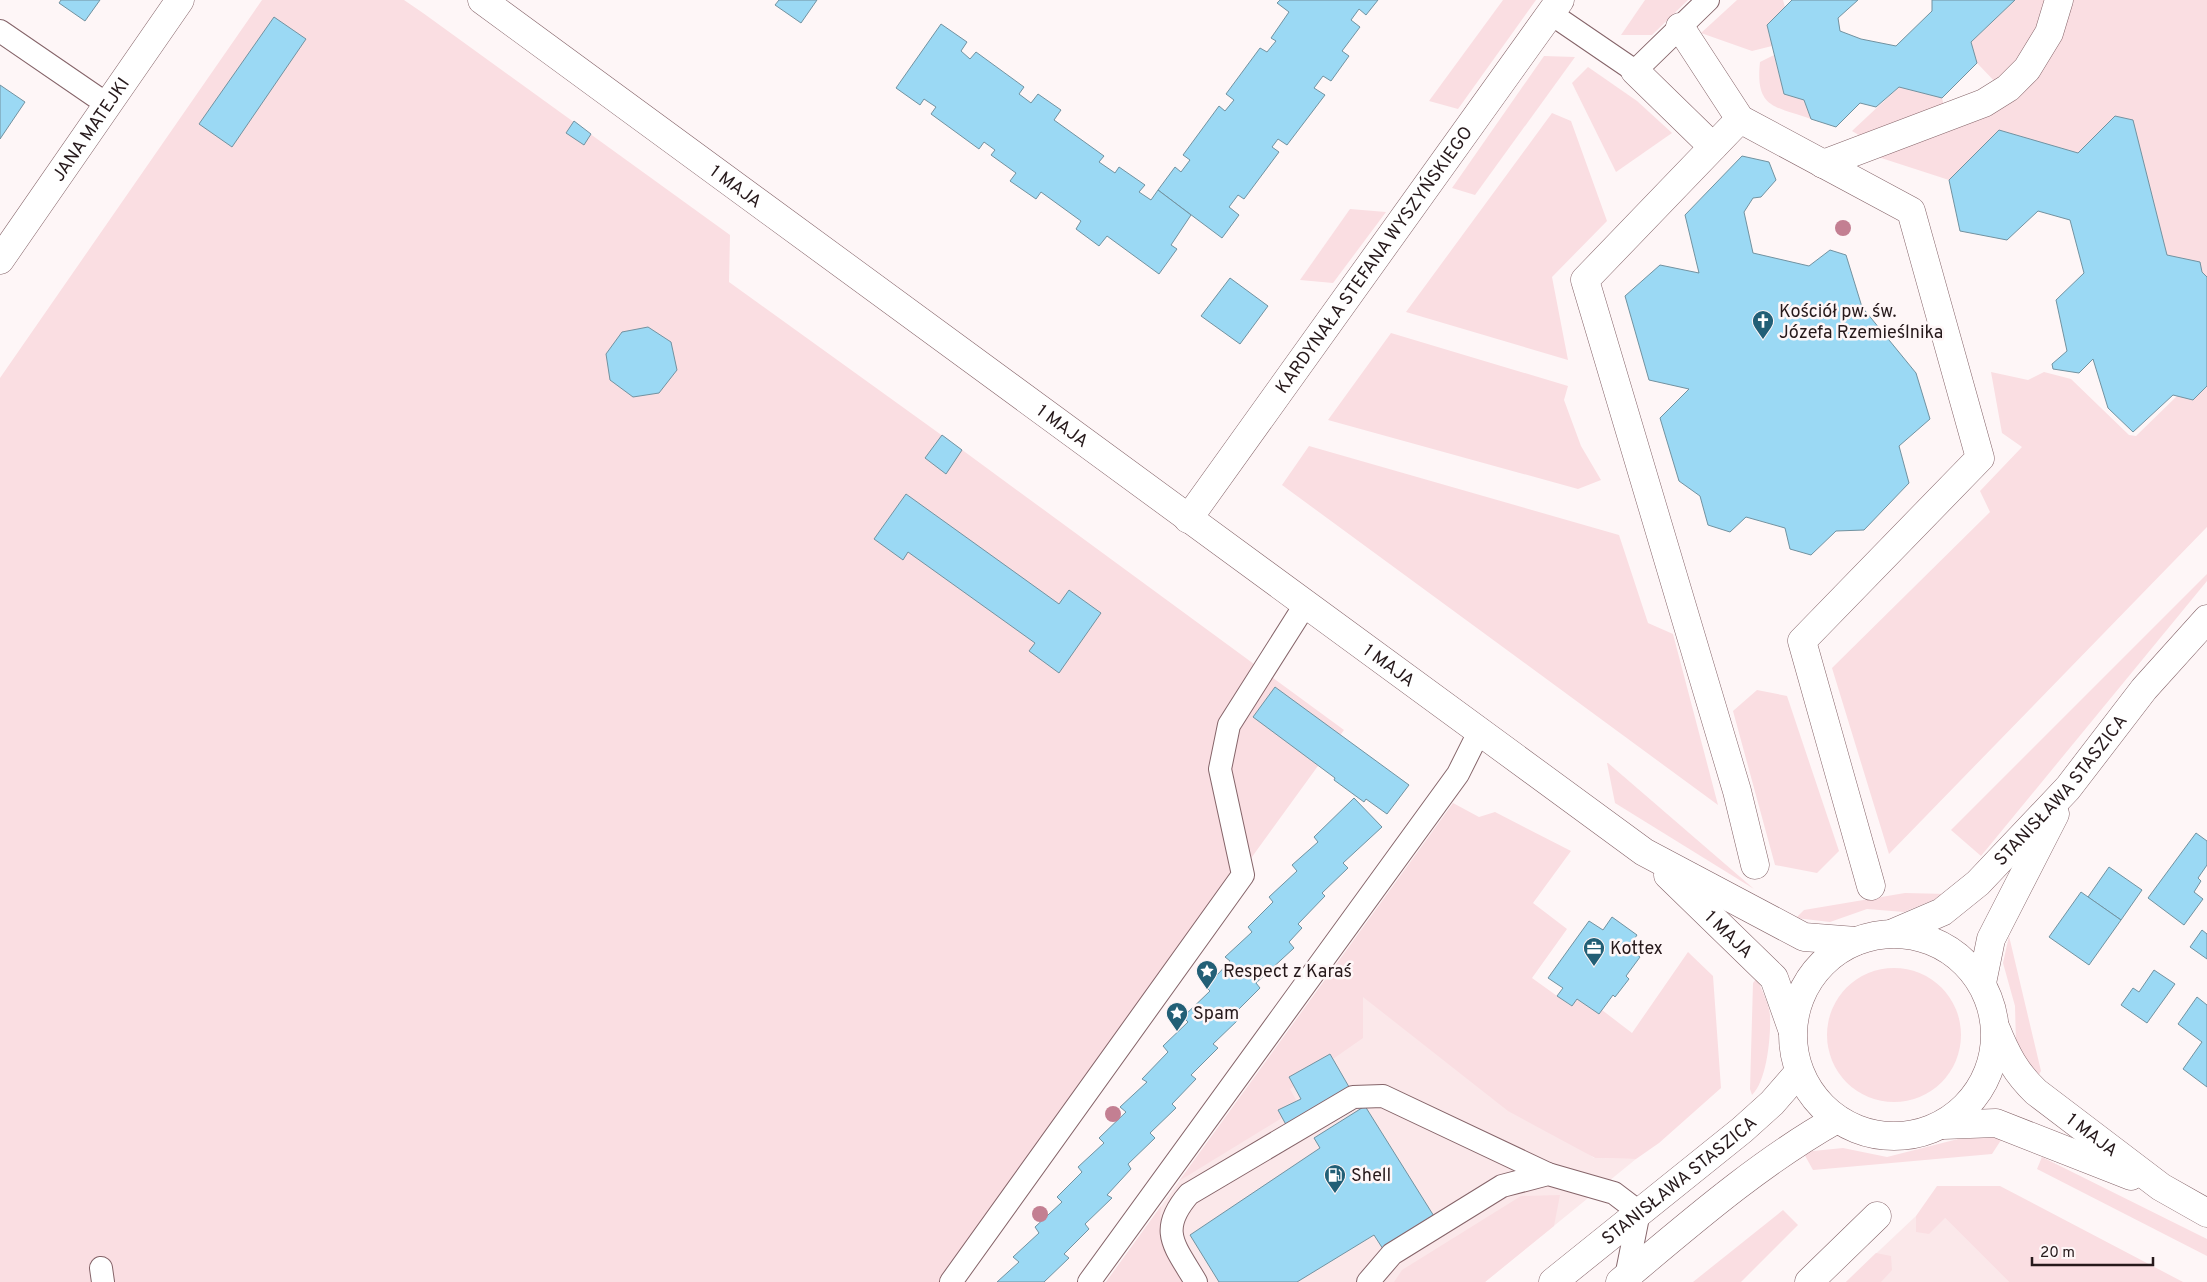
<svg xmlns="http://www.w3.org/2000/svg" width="2207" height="1282" font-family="Overpass,sans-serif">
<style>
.built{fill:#fbe8ea}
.green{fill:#fadee2}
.building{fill:#9bd9f4;stroke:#7292a0}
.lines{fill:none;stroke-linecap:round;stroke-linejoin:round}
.service-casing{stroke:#856469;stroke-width:24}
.pedestrian-casing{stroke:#856469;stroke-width:29}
.minor-casing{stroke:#856469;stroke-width:29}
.tertiary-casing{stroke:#856469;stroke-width:29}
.service{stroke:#fff;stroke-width:22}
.pedestrian{stroke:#fff;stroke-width:28}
.minor{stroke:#fff;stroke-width:28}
.tertiary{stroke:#fff;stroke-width:28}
.tree{fill:#c37f92}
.labels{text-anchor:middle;stroke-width:5;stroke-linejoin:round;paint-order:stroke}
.street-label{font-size:18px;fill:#26191b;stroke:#fef6f7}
.poi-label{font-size:18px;fill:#26191b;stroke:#fef6f7;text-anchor:start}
</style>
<rect width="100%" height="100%" fill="#fef6f7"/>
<g class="built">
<polygon points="1331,972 1594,1158 1636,1159 1485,1282 1106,1282"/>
<polygon points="1916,1216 1945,1218 2009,1282 1846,1282"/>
</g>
<g class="green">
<polygon points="262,0 404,0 423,13 730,235 729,282 965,452 1344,730 944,1282 0,1282 0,378"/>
<polygon points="1503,0 1536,0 1458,109 1429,101"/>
<polygon points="1645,0 1688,0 1652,35 1621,35"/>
<polygon points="1737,0 1783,0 1785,7 1767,25 1772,46 1752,51 1701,33"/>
<polygon points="2015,0 2045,0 2036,34 1999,86 1977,63 1971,42"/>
<polygon points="2070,0 2207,0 2207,277 2202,272 2199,262 2167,255 2133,120 2115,116 2078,153 1999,131 1949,180 1875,156 1998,111 2018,96"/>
<path d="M1774 55 1784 94 1804 100 1811 119C1775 106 1755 109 1760 62Z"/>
<polygon points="1544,56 1575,57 1475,195 1452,188"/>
<polygon points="1588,67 1637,101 1672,133 1616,172 1572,83"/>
<polygon points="1899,87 1942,98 1944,106 1864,138 1852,131"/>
<polygon points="1552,113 1571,121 1607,221 1552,277 1568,360 1406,312"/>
<polygon points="1350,209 1386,212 1333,283 1300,280"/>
<polygon points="1391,333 1568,386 1564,400 1581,446 1601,480 1578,489 1328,420"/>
<polygon points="1991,372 2028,380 2044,372 2071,379 2129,435 2136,436 2177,396 2193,400 2207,386 2207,527 1889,854 1832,668 1990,512 1980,491 2022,447 2002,433"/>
<polygon points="1309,446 1619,535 1648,623 1673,634 1718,805 1282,485"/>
<polygon points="2207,574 2207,581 1981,856 1951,830"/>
<polygon points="1757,690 1787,696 1839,851 1817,873 1775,865 1733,711"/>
<polygon points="1607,763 1608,763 1754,889 1615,803"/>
<polygon points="1453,803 1479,817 1495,812 1571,851 1533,903 1567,929 1532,978 1571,1006 1577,999 1599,1014 1602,1010 1632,1033 1688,952 1713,976 1721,1088 1659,1143 1636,1159 1595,1158 1508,1111 1363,997 1363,1038 1290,1089 1300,1107 1179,1181"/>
<polygon points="1905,893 1948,894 1904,912 1867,909 1830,922 1796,918 1804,910"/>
<polygon points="2009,936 2041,1071 2037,1078 2016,1044 2015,1006 2003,963"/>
<circle cx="1894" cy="1035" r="67"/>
<path d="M1757 978C1761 989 1769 1003 1770 1015 1771 1036 1767 1081 1752 1095L1750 1089 1753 983Z"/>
<polygon points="2003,1137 1992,1154 1813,1170 1803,1152 1843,1148 1887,1157 1958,1139"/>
<polygon points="2042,1157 2207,1239 2207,1256 2037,1169"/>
<polygon points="1937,1186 2000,1186 2183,1282 2009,1282 1945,1218 1929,1234 1916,1232 1916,1216"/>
<polygon points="1560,1195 1554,1226 1485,1282 1394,1282 1402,1270 1521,1196"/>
<path d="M1161 1206C1158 1233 1168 1259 1183 1282H1106Z"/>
<polygon points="1783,1210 1798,1225 1741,1282 1693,1282"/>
<polygon points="1876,1253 1891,1256 1892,1270 1881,1282 1846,1282"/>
</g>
<g class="building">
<polygon points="61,0 100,0 85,21 59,3"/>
<polygon points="779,0 817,0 801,23 775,5"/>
<polygon points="1280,0 1378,0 1366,15 1359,9 1351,20 1360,27 1342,51 1349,56 1331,81 1323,76 1314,88 1325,95 1287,145 1278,139 1272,147 1279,152 1244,199 1238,195 1229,207 1239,215 1222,238 1158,190 1175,167 1181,172 1190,160 1183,155 1219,106 1225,111 1234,100 1226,94 1260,48 1267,52 1276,41 1271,38 1289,12 1277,3"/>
<polygon points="1792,0 1858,0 1838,18 1840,31 1861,39 1896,46 1932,11 1932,0 2015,0 1971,42 1977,63 1942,98 1899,87 1876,107 1860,103 1836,127 1811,119 1804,100 1784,94 1767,25"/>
<polygon points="274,17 306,39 232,147 199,124"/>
<polygon points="941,24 967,42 961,51 970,59 976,52 1024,87 1019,94 1031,103 1038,94 1061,110 1054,120 1104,156 1099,162 1115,173 1119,167 1145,185 1139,192 1151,200 1158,190 1191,215 1171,245 1177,249 1159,274 1107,236 1099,246 1076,229 1081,221 1041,192 1036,199 1010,181 1016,173 991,155 995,150 984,142 979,149 931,114 936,107 924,99 920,105 896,88"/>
<polygon points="0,85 25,102 0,139"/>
<polygon points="2115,116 2133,120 2167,255 2200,262 2202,272 2207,277 2207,386 2193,400 2173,395 2133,432 2108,408 2093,359 2079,373 2053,369 2052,364 2067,351 2056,300 2084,273 2070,220 2038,211 2007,240 1960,231 1949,180 1999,130 2078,153"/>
<polygon points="574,121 591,134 584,145 566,133"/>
<polygon points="1742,156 1769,162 1776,180 1761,197 1753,198 1744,212 1753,253 1809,266 1830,250 1846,255 1862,307 1916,373 1930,419 1899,446 1909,483 1864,530 1836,531 1811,555 1790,549 1785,528 1746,517 1730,532 1708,525 1700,496 1679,481 1660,418 1689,389 1649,380 1625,296 1660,265 1699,273 1685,215"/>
<polygon points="1230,278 1268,306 1240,344 1201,316"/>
<polygon points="648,327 671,342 677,370 659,393 633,397 610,380 606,354 622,332"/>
<polygon points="942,435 962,450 946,474 925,458"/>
<polygon points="906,494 1059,604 1069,590 1101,613 1059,673 1029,651 1035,643 908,552 903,560 874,539"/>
<polygon points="1275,687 1409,785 1387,814 1366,799 1364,802 1334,780 1335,778 1253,717"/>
<polygon points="1354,798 1382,827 1343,863 1348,868 1322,893 1325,896 1298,924 1302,928 1289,942 1294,948 1256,983 1260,988 1234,1014 1239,1019 1213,1044 1218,1048 1191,1075 1196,1079 1172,1104 1176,1108 1150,1133 1155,1138 1128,1164 1131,1169 1107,1195 1112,1198 1085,1224 1089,1229 1064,1254 1069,1258 1044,1282 997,1282 1019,1262 1013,1257 1039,1233 1035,1227 1062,1202 1057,1197 1082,1172 1078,1167 1104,1143 1099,1138 1126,1112 1120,1107 1147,1082 1142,1079 1168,1052 1163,1046 1188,1022 1183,1017 1210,991 1206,987 1230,961 1225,957 1252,932 1248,927 1273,902 1269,897 1297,871 1292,865 1318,842 1314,837"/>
<polygon points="2196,833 2207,841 2207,865 2198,878 2201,881 2194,892 2203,899 2184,925 2148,898"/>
<polygon points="2109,867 2142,890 2121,920 2088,897"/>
<polygon points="2081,892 2121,920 2089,965 2049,937"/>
<polygon points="1612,917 1637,935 1628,948 1640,957 1626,976 1629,979 1615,997 1613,995 1599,1014 1577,999 1572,1006 1557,996 1563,988 1548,978 1589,921 1603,930"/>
<polygon points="2202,930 2207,934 2207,959 2190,947"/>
<polygon points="2154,970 2175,984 2147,1023 2121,1005 2133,988 2139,992"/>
<polygon points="2197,997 2207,1005 2207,1087 2183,1069 2202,1042 2178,1024"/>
<polygon points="1330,1054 1360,1106 1296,1143 1278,1110 1301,1099 1289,1077"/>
<polygon points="1365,1106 1437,1221 1383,1249 1374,1235 1297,1282 1219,1282 1190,1235 1320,1148 1314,1138"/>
</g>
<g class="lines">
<g class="service-casing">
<g id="service">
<polyline points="1550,13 1635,71 1708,0"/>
<polyline points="0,31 108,105"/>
<polyline points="101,1268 103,1282"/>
<polyline points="951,1282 1243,875 1220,769 1229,725 1305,605"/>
<polyline points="1089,1282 1458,774 1479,732"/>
<path d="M1196 1282C1175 1246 1157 1231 1189 1194L1353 1097 1383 1096 1548 1174"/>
<polyline points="1368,1282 1392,1254 1502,1186 1548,1174 1614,1193 1639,1212 1626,1277"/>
</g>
</g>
<g class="pedestrian-casing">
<g id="pedestrian">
<polyline points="1680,27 1740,119 1911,211 1980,458 1802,641 1871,886"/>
<polyline points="1635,71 1713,147"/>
<polyline points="1740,119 1585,280 1737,791 1755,865"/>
<polyline points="1823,164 1984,103 2008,88 2027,69 2049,33 2059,0"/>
</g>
</g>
<g class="minor-casing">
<g id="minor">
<path id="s1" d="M0 260 180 0"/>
<path id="s2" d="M1188 519 1560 0"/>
<path id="s3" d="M1996 1029C2006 1054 2016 1073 2036 1092L2161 1187 2207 1213"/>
<polyline points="1943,1125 1996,1123 2131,1176"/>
<polyline points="1809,1282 1877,1216"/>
</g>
</g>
<g class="tertiary-casing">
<g id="tertiary">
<path id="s4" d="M482 0 1644 852 1804 937 1856 941"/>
<path id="s5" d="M1668 875 1774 978 1792 1029"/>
<path id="s6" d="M1893 933 1942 912 1978 883 2068 788 2144 689 2207 619"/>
<circle cx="1894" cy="1035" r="101"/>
<polyline points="1982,983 1991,939 2055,814"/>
<path id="s7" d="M1553 1282 1742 1130 1772 1103 1799 1072"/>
<path d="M1620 1282C1688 1225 1760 1162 1837 1119"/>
</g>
</g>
<use href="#service" class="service"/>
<use href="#pedestrian" class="pedestrian"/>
<use href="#minor" class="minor"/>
<use href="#tertiary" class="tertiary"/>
</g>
<g class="tree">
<circle cx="1843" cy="228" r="8"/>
<circle cx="1113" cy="1114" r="8"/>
<circle cx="1040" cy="1214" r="8"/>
</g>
<defs>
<g id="church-pin" transform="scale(1.125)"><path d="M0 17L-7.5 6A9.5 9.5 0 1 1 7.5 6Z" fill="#225f76" stroke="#fef6f7"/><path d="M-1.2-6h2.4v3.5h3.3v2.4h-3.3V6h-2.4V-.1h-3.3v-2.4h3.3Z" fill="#fff"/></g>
<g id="office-pin" transform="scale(1.125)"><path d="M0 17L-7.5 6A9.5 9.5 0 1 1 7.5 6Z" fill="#225f76" stroke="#fef6f7"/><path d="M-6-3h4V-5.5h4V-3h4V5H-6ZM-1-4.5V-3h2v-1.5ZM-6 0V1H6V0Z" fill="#fff"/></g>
<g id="sight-pin" transform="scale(1.125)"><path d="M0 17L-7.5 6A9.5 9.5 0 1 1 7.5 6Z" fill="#225f76" stroke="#fef6f7"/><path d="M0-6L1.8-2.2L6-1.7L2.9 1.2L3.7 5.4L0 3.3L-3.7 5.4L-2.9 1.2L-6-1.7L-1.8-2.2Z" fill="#fff"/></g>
<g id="fuel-pin" transform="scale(1.125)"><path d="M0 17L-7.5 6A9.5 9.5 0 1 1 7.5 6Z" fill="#225f76" stroke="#fef6f7"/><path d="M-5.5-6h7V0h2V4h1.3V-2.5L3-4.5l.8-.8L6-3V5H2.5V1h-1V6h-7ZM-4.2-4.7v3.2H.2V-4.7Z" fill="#fff"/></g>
</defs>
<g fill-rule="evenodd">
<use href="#church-pin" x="1763" y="321"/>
<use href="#office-pin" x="1594" y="948"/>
<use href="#sight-pin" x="1207" y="971"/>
<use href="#sight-pin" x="1177" y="1013"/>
<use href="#fuel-pin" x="1335" y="1175"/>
</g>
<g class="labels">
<g class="street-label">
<text dy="6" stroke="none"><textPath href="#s1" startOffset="159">JANA MATEJKI</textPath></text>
<text dy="6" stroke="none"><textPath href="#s4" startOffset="315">1 MAJA</textPath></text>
<text dy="6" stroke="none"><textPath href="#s2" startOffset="319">KARDYNAŁA STEFANA WYSZYŃSKIEGO</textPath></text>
<text dy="6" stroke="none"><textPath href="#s4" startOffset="720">1 MAJA</textPath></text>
<text dy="6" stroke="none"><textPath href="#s4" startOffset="1125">1 MAJA</textPath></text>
<text dy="6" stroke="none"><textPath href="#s6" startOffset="224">STANISŁAWA STASZICA</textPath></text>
<text dy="6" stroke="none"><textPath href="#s5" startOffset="85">1 MAJA</textPath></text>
<text dy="6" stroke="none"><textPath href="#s3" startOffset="146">1 MAJA</textPath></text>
<text dy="6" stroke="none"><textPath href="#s7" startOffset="162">STANISŁAWA STASZICA</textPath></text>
</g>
<g class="poi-label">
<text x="1779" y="317">Kościół pw. św.<tspan x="1779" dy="21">Józefa Rzemieślnika</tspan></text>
<text x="1610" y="954">Kottex</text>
<text x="1223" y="977">Respect z Karaś</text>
<text x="1193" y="1019">Spam</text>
<text x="1351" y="1181">Shell</text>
</g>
</g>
<path d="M2032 1257v8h121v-8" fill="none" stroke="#26191b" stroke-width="2.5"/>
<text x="2040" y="1257" font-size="15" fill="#26191b" stroke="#fef6f7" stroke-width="4" paint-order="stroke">20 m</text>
</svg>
